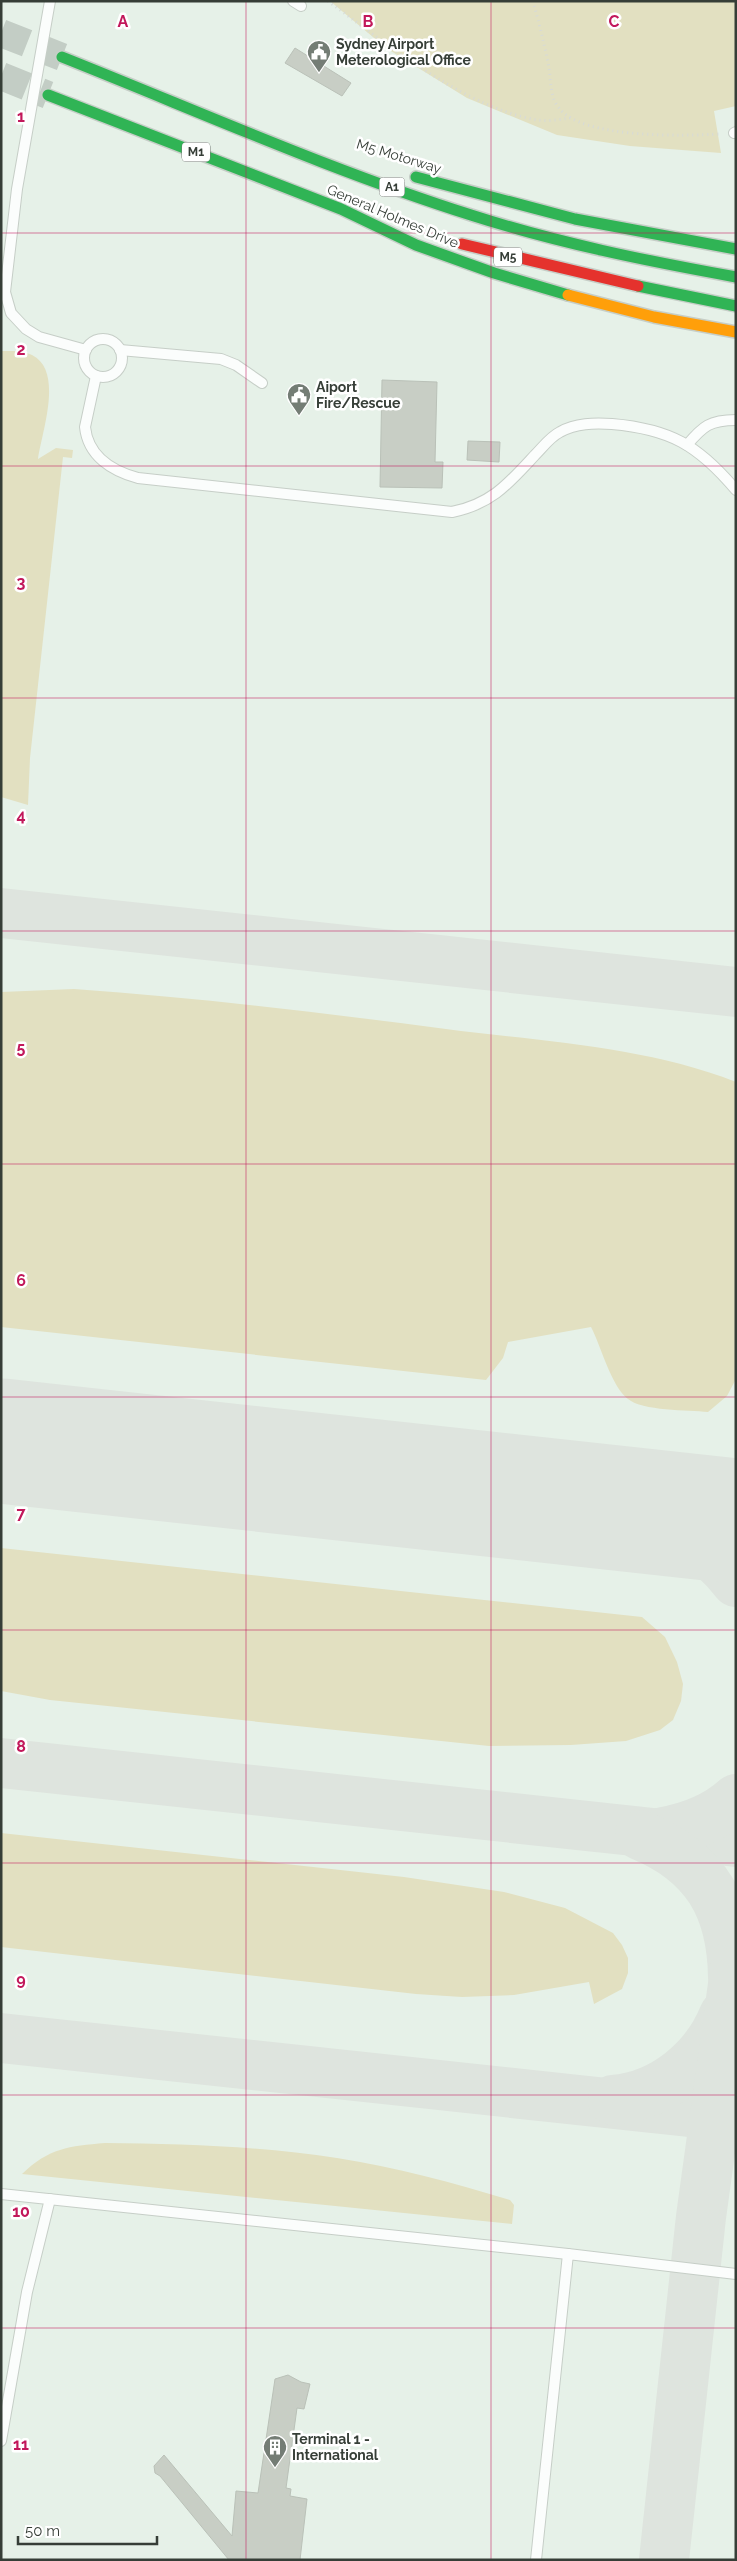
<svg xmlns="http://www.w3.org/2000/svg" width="737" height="2561" font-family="Raleway,sans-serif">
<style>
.green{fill:#e2e0c1}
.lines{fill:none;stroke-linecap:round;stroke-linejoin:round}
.taxiway{stroke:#dee4de;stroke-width:50}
.runway{stroke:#dee4de;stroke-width:125}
.building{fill:#c8cec5;stroke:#bac1b8}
.highway-tunnel{stroke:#c3cdc5;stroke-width:28;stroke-dasharray:28 14;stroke-linecap:butt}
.lane-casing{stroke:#c6cec7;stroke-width:12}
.fast-casing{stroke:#c6cec7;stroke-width:14}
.slow-casing{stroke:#c6cec7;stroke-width:14}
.jam-casing{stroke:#c6cec7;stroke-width:14}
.path{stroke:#d7dad7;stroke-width:3;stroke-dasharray:1 4;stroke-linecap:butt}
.lane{stroke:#fbfdfc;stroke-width:10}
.fast{stroke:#30b455;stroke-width:11}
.slow{stroke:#ff9f0a;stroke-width:11}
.jam{stroke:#e5322d;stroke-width:11}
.grid{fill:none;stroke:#c2185b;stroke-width:1;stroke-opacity:0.55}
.labels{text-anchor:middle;stroke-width:5;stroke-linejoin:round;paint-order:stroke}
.shield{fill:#fff;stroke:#727873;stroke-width:1}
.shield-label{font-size:12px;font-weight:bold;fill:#363e37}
.poi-label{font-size:14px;font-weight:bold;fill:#363e37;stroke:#fff;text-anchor:start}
.street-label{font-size:14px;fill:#363e37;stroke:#fff}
.grid-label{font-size:16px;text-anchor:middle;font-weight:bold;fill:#c2185b;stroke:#fff;stroke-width:5;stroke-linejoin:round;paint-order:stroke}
</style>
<rect width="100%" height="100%" fill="#e6f1e8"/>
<g class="green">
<polygon points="330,1 736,1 736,106 714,111 721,153 630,146 557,135 467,98 386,48"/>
<path d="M2 351C12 351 23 350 32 355 64 371 42 431 38 459L56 448 73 450 72 458 63 457 30 758 28 805 1 797Z"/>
<path d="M74 989C203 998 332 1014 461 1031 553 1042 649 1048 736 1082V1379L727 1396 708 1412C688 1410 642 1411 628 1399 611 1386 601 1346 591 1327L508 1342 503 1358 486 1380 1 1327V992Z"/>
<polygon points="1,1548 642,1617 665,1637 677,1662 683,1684 681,1701 673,1720 660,1730 626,1741 571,1745 489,1746 50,1700 1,1691"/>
<polygon points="1,1833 404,1877 504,1892 565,1908 613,1933 622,1945 628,1958 628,1973 622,1989 594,2004 589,1982 514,1995 462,1997 416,1994 1,1947"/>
<path d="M105 2143C182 2144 261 2146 337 2158 395 2167 454 2183 510 2200L514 2205 512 2224 22 2174C49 2148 69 2146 105 2143Z"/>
</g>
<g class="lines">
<g class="taxiway">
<polyline points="1,913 736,992"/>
<path d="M551 1504C579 1507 608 1507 635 1514 674 1523 712 1551 736 1582"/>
<path d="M639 1508C673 1512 703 1514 736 1498"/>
<polyline points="1,1763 736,1842"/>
<path d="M663 1832C691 1827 715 1818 736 1799"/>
<path d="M640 1835C706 1862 732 1908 733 1977"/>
<polyline points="1,2038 736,2117"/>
<path d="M613 2100C663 2096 706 2060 724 2015"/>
<polyline points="664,2560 701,2217 736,1963"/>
</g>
<polyline class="runway" points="1,1441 736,1521"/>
</g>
<g class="building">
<polygon points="295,48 351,83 342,96 285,63"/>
<polygon points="382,380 437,382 435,462 443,462 442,488 380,487"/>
<polygon points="468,441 500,442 499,462 467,460"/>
<polygon points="288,2375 301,2382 310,2384 304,2409 297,2408 286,2488 291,2489 290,2496 307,2499 300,2560 229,2560 160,2476 155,2473 154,2466 164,2455 232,2536 236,2491 258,2493 275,2379"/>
</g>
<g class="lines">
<g class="highway-tunnel">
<polyline points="1,33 62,57"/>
<polyline points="1,76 48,95"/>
</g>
<g class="lane-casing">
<g id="lane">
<polyline points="50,1 17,189 5,292 11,313 26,329 39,337 86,350"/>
<polyline points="293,1 301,6"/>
<polyline points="734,133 736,132"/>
<circle cx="103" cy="358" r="19"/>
<polyline points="120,350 221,359 236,365 262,383"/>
<path d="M96 376 85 427C88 456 112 471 138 478L452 512C492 504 509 483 535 455 543 447 550 437 560 432 576 423 594 423 612 424 670 429 698 445 736 490"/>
<path d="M687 445C703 426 710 420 736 420"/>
<polyline points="1,2194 568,2254"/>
<polyline points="1,2441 27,2292 50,2199"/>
<polyline points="536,2560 568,2254 736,2274"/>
</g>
</g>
<g class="fast-casing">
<g id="fast">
<path d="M62 57C198 111 332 171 471 215 558 243 647 261 736 277"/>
<polyline points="48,95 341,209 416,245 494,273 568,295"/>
<polyline points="416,177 575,219 736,249"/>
<polyline points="638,286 736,306"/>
</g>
</g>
<g class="slow-casing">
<polyline id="slow" points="568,295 654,317 736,332"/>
</g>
<g class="jam-casing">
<polyline id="jam" points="462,244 638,286"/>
</g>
<g class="path">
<path d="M328 1C385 43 462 105 532 119 544 122 558 120 570 118"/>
<path d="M533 1C539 23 545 46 549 68 551 81 550 98 559 108 582 139 685 136 720 134"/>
</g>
<use href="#lane" class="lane"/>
<use href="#fast" class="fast"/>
<use href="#slow" class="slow"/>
<use href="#jam" class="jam"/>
</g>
<path class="grid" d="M246 1V2560M491 1V2560M1 233H736M1 466H736M1 698H736M1 931H736M1 1164H736M1 1397H736M1 1630H736M1 1863H736M1 2095H736M1 2328H736"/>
<defs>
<g id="civic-pin" transform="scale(1.25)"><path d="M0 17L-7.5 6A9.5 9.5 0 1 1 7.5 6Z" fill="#747d75" stroke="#fff"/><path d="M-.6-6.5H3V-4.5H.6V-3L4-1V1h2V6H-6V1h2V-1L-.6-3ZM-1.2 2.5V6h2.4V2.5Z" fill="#fff"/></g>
<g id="building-pin" transform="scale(1.25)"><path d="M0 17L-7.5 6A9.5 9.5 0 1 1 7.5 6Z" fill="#747d75" stroke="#fff"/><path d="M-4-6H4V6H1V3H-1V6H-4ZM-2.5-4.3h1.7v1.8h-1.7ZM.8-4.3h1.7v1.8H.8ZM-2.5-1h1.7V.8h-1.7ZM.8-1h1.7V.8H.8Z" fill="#fff"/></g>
</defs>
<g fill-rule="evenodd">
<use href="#civic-pin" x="319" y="52"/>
<use href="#civic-pin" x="299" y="395"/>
<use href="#building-pin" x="275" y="2447"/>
</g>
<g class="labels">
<g class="shield">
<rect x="182" y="142.5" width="28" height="19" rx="4"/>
<rect x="379.5" y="177.5" width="25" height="19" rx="4"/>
<rect x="494" y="247.5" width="28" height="19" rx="4"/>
</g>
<g class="shield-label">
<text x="196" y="156">M1</text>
<text x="392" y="191">A1</text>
<text x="508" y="261">M5</text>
</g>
<g class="poi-label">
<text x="336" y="49">Sydney Airport<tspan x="336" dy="16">Meterological Office</tspan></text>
<text x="316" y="392">Aiport<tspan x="316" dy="16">Fire/Rescue</tspan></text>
<text x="292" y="2444">Terminal 1 -<tspan x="292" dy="16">International</tspan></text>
</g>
<g class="street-label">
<text transform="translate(399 156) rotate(17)" y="5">M5 Motorway</text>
<text transform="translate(393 216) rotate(23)" y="5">General Holmes Drive</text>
</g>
</g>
<g class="grid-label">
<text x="123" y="27">A</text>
<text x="368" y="27">B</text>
<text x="614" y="27">C</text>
<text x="21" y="122">1</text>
<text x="21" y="355">2</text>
<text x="21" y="588">3</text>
<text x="21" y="821">4</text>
<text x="21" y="1053">5</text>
<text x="21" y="1286">6</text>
<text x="21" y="1519">7</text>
<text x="21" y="1752">8</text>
<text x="21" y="1985">9</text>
<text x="21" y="2217">10</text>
<text x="21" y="2450">11</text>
</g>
<rect width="737" height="2561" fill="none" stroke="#363e37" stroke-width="5"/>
<path d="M18 2536v8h139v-8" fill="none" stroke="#363e37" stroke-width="2.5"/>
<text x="25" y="2536" font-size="15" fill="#363e37" stroke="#ffffff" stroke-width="4" paint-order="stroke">50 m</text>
</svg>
